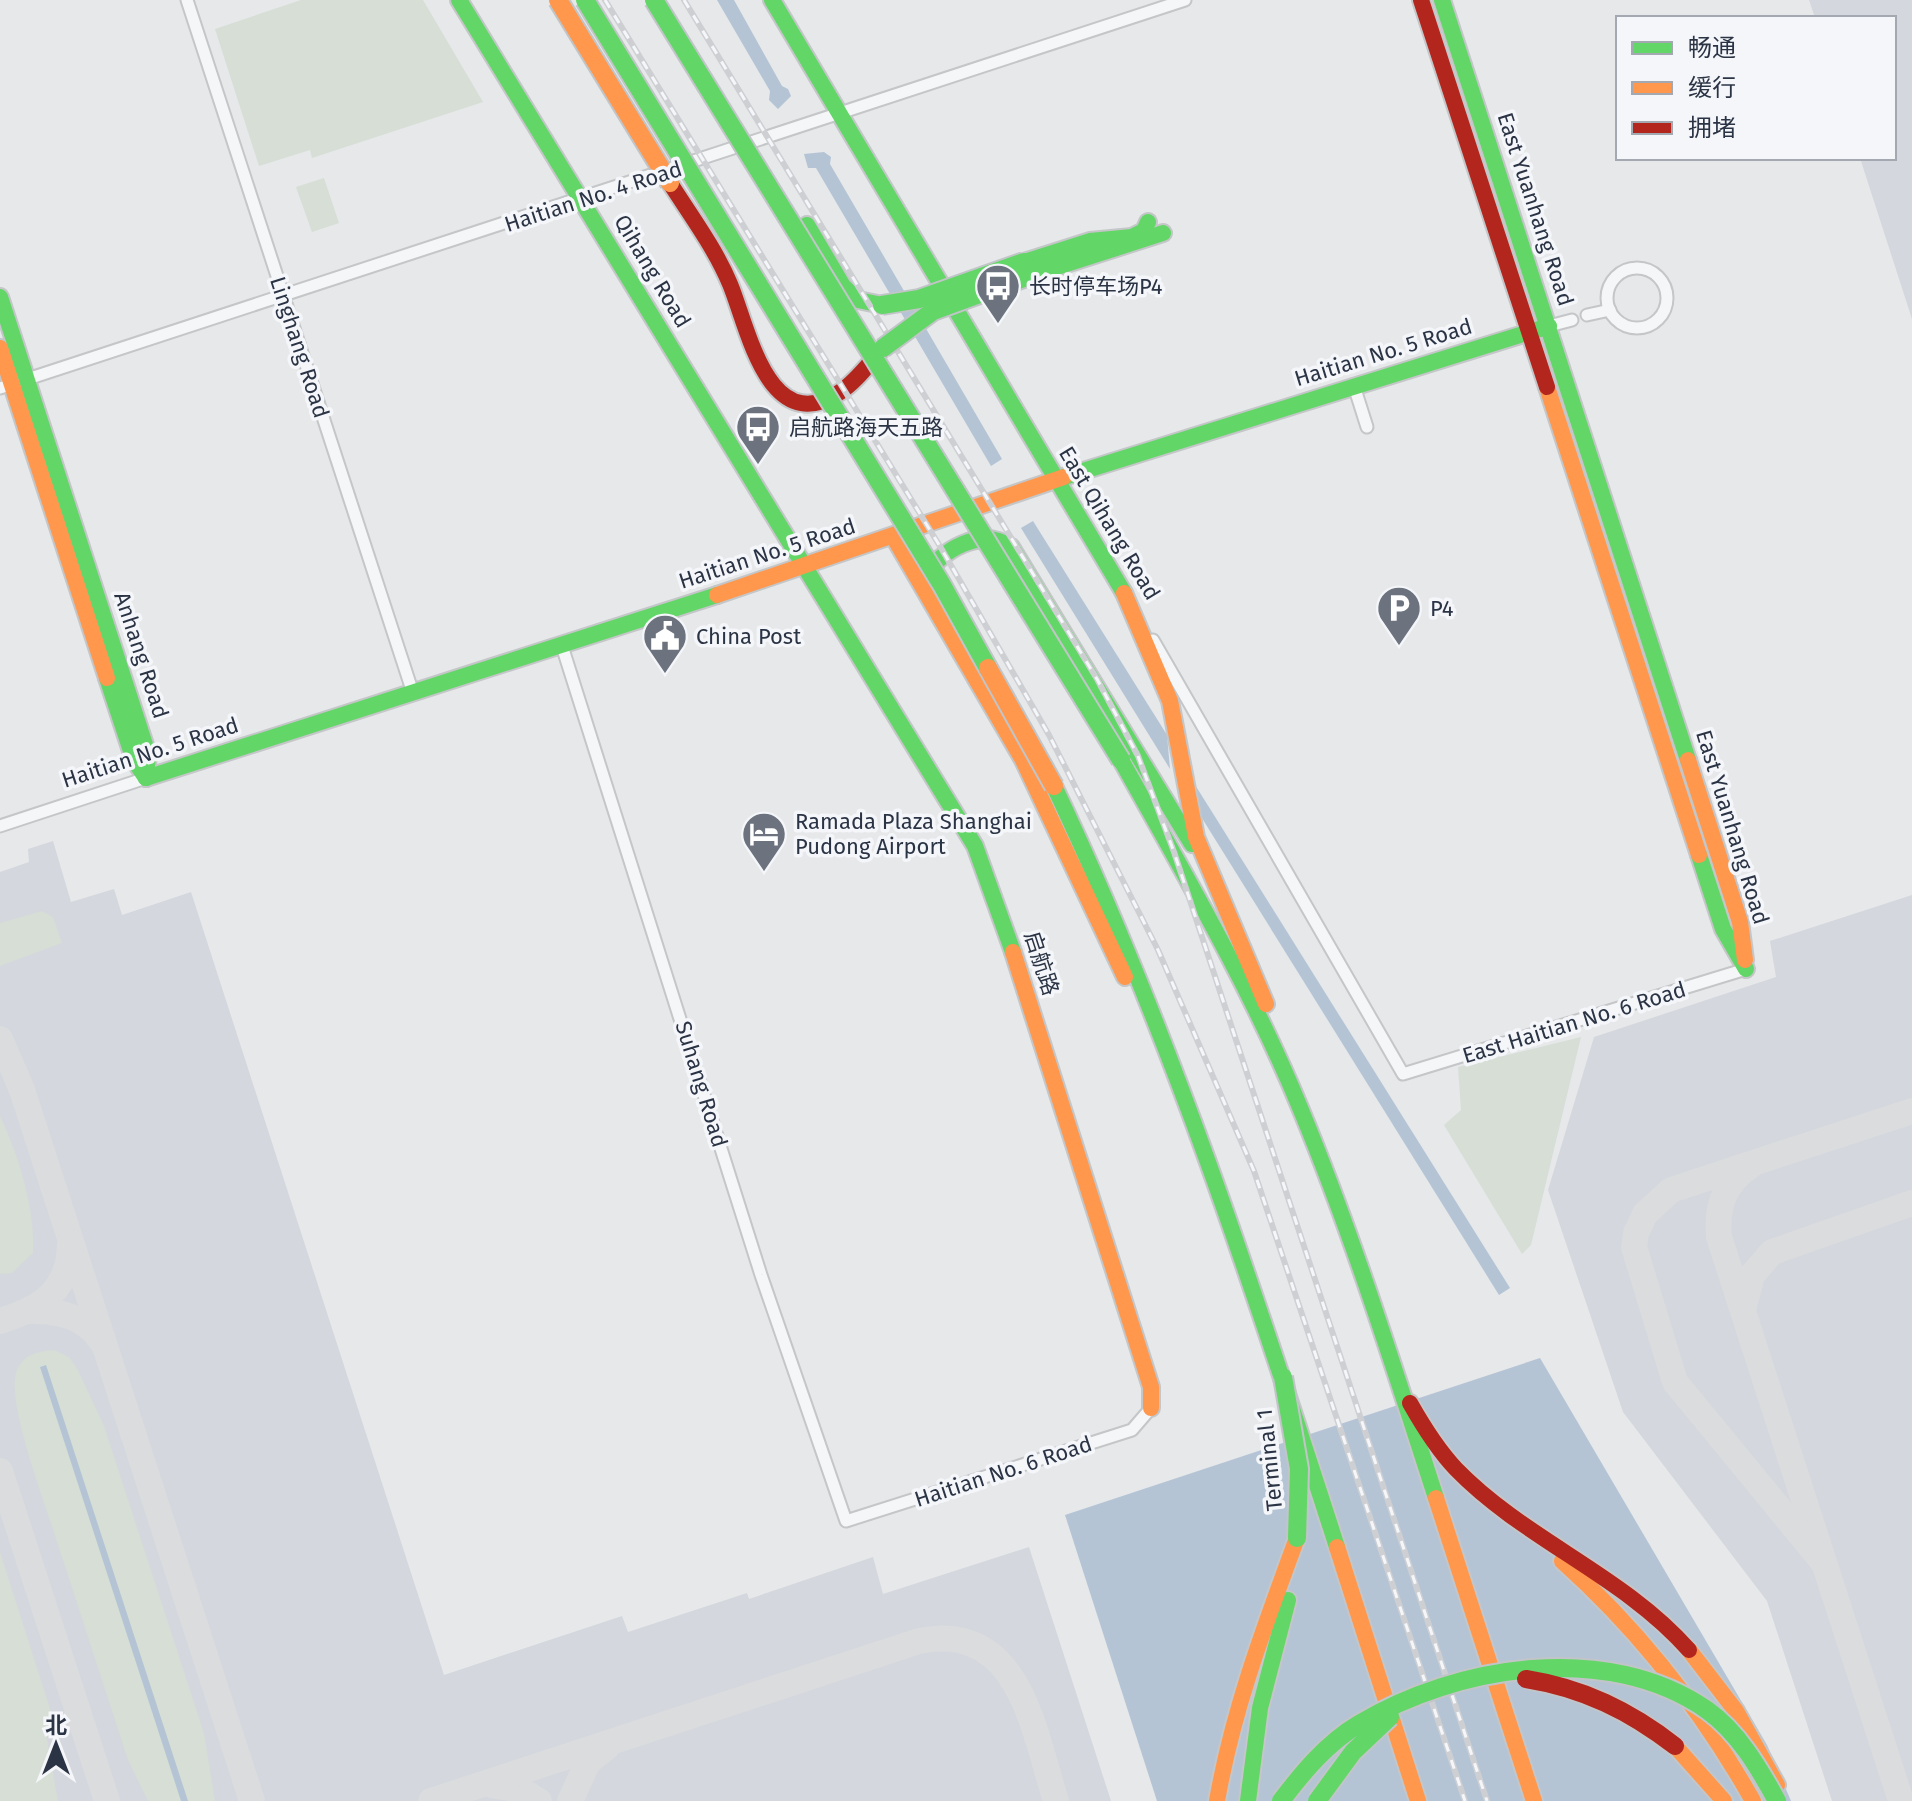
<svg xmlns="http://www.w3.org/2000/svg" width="1912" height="1801" font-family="'Fira Sans','Noto Sans SC',sans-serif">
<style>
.built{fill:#d4d7dd}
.green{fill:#d6ded6}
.water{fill:#b4c4d5}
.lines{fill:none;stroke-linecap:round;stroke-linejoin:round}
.taxiway{stroke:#dadcde;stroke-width:26}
.street-casing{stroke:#c4c6c8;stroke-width:15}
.fast-casing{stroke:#c4c6c8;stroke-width:20}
.slow-casing{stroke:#c4c6c8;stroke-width:20}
.jam-casing{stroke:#c4c6c8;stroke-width:20}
.street{stroke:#f5f6f7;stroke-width:11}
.fast{stroke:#63d668;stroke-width:16}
.slow{stroke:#ff974d;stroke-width:16}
.jam{stroke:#b3261e;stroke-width:16}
.rail-casing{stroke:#cecfd2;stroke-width:6}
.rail{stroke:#f4f6f9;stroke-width:3;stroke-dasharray:9;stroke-linecap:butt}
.fast-bridge-casing{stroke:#c2c5c8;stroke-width:22;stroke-linecap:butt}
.slow-bridge-casing{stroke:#c2c5c8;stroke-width:22;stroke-linecap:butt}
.jam-bridge-casing{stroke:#c2c5c8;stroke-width:22;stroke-linecap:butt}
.fast-bridge{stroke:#63d668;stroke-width:18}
.slow-bridge{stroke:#ff974d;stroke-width:18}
.jam-bridge{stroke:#b3261e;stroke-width:18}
.labels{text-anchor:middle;stroke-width:7;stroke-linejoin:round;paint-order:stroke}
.street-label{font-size:22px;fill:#2b3445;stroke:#f4f6f9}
.poi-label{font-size:22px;fill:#2b3445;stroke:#f4f6f9;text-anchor:start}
</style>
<rect width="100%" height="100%" fill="#e6e8ea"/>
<g class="built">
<polygon points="1809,0 1912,0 1912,319 1860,158 1894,158 1894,18 1815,18"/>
<polygon points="53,841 71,902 114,889 122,915 191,892 444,1675 622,1616 628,1632 747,1593 749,1599 873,1557 883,1594 1029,1547 1111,1801 0,1801 0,872 29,862 28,849"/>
<polygon points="1912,895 1912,1801 1832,1801 1767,1601 1623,1412 1548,1190 1594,1037 1776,977 1770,941"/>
</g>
<g class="green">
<polygon points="301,0 423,0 483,102 312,158 310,150 259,166 215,29"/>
<polygon points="324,178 339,223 312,232 296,187"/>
<polygon points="42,911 53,917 62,943 0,966 0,923"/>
<polygon points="1581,1037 1531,1245 1522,1254 1444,1125 1461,1110 1458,1067"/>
<path d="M0 1116C19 1156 35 1208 33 1253L12 1273 0 1274Z"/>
<path d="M54 1350 69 1357 78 1370 104 1426 204 1733 215 1801H148L128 1760C103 1684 79 1608 54 1533 44 1500 7 1404 16 1373 21 1355 38 1351 54 1350Z"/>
<polygon points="0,1552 55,1724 45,1728 58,1801 0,1801"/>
</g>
<g class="water">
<polygon points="717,0 734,0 782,86 788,89 791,96 778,109 769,100 770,91"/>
<polygon points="824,152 831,157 830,164 1002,459 991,466 816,168 808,168 804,154"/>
<polygon points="1033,521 1167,735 1170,769 1021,528"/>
<polygon points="1192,780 1510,1288 1499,1295 1195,807"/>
<polygon points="1540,1358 1767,1745 1791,1801 1157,1801 1065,1515"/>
<polygon points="46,1365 188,1801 181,1801 40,1367"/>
</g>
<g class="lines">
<g class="taxiway">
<polyline points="0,1039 22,1090 252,1801"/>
<path d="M1750 1166C1724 1183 1716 1207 1719 1237L1901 1801"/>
<polyline points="1743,1310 1752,1275 1772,1252 1912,1203"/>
<path d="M31 1311C59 1311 85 1316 101 1341"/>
<path d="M0 1321C42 1308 70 1290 70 1242"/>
<polyline points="0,1471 107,1801"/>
<polyline points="1823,1562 1675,1382 1634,1247 1636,1233 1645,1214 1671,1190 1912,1111"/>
<polyline points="491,1785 521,1790 539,1801"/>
<path d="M431 1801 919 1641C1020 1621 1033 1730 1056 1801"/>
<polyline points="570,1801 588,1762 607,1747"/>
</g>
<g class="street-casing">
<g id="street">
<polyline points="187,0 413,693"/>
<circle cx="1637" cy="298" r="30"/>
<polyline points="1587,315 1610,310"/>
<polyline points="1549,326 1572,320"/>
<polyline points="1354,386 1367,427"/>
<polyline points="0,388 1185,0"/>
<polyline points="1153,640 1403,1074 1746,969"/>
<polyline points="562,646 761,1275 846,1521 1132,1430 1151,1408"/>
<polyline points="0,826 146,778"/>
</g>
</g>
<g class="fast-casing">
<g id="fast">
<polyline points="459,0 975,846 1013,952"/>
<polyline points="772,0 1124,593"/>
<polyline points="1442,0 1688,760"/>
<polyline points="807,225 843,286 858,300 882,305"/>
<polyline points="1024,262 1090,241 1132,237 1144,231 1148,222"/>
<polyline points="1029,276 1163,233"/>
<polyline points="0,297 148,754 146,778"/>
<polyline points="1064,477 1549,326"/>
<path d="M924 578C942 549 980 527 1011 547L1192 844"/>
<polyline points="107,678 134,760 146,778"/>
<path d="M1121 760C1185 875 1251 988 1301 1110 1353 1236 1394 1368 1436 1498"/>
<polyline points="146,778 717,595"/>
<path d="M1054 786C1170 1031 1254 1290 1337 1547"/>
<polyline points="1699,855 1723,929 1746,969"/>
<polyline points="1248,1801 1260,1708 1288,1600"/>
</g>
</g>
<g class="slow-casing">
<g id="slow">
<polyline points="0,348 107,678"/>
<polyline points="1547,387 1699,855"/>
<polyline points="893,536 1023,760 1125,977"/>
<polyline points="1124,593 1170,701 1196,837 1266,1004"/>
<polyline points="717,595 1064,477"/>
<polyline points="1688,760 1740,922 1745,960"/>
<polyline points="1013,952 1151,1387 1151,1408"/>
<polyline points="1436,1498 1534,1801"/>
<polyline points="1337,1547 1418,1801"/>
<path d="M1562 1561C1640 1631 1702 1710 1753 1801"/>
<polyline points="1689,1650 1736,1711 1777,1785"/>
<polyline points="1675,1746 1724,1801"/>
<path d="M1217 1801C1233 1709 1265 1625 1297 1538"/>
</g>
</g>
<g class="jam-casing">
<g id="jam">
<polyline points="1421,0 1547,387"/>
<path d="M670 183C691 216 715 248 730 284 748 327 768 440 840 392 857 381 869 363 883 348"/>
<path d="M1410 1403C1423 1426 1437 1449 1456 1469 1525 1540 1623 1575 1689 1650"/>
</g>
</g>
<use href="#street" class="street"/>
<use href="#fast" class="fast"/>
<use href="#slow" class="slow"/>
<use href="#jam" class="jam"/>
<g class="rail-casing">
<g id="rail">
<polyline points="605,0 941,548 1049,735 1158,950 1254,1171 1465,1801"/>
<polyline points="684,0 1097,679 1138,756 1174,852 1487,1801"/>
</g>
</g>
<use href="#rail" class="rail"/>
<g class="fast-bridge-casing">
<g id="fast-bridge">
<polyline points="585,0 942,585 988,668"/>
<polyline points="654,0 1121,760"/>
<polyline points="882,305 919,299 1024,262"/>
<polyline points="883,348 933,311 1029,276"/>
<polyline points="1283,1377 1299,1469 1297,1538"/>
<path d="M1281 1801C1303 1772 1327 1743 1359 1724 1457 1665 1608 1641 1707 1710 1738 1732 1759 1768 1777 1801"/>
<polyline points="1317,1801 1353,1752 1390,1717"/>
</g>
</g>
<g class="slow-bridge-casing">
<g id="slow-bridge">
<polyline points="558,0 670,183"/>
<polyline points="988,668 1054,786"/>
</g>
</g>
<g class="jam-bridge-casing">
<path id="jam-bridge" d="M1526 1679C1583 1688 1630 1711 1675 1746"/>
</g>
<use href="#fast-bridge" class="fast-bridge"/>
<use href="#slow-bridge" class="slow-bridge"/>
<use href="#jam-bridge" class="jam-bridge"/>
</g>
<defs>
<g id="bus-pin" transform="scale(2.3)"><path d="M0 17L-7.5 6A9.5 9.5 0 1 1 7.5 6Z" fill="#6c737f" stroke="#f4f6f9"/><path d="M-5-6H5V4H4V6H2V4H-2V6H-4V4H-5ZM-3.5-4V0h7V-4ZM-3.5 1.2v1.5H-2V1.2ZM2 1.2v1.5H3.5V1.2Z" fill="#fff"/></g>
<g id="parking-pin" transform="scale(2.3)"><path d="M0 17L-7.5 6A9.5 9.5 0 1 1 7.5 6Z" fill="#6c737f" stroke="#f4f6f9"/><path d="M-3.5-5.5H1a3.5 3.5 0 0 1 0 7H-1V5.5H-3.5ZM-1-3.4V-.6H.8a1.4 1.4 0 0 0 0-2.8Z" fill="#fff"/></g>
<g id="civic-pin" transform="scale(2.3)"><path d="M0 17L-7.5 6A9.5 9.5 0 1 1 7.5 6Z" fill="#6c737f" stroke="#f4f6f9"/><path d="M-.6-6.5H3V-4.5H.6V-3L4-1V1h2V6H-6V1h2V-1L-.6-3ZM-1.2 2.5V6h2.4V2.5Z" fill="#fff"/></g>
<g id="hotel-pin" transform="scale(2.3)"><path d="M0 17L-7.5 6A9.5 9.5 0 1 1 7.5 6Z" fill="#6c737f" stroke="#f4f6f9"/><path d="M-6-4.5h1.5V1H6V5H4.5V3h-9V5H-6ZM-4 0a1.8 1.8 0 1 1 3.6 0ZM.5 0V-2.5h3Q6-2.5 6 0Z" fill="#fff"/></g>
</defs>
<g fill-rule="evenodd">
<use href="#bus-pin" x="998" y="286"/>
<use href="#bus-pin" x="758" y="427"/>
<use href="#parking-pin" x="1399" y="608"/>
<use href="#civic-pin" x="665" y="636"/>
<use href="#hotel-pin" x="764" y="834"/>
</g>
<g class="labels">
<g class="street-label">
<text transform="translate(593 196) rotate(-18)" y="8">Haitian No. 4 Road</text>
<text transform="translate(1536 209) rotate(72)" y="8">East Yuanhang Road</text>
<text transform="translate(653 271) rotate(59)" y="8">Qihang Road</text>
<text transform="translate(300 347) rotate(72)" y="8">Linghang Road</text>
<text transform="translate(1383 352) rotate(-17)" y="8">Haitian No. 5 Road</text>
<text transform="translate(1110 523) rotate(59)" y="8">East Qihang Road</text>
<text transform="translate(767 553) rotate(-18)" y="8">Haitian No. 5 Road</text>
<text transform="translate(142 655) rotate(72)" y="8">Anhang Road</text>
<text transform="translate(150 752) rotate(-18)" y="8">Haitian No. 5 Road</text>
<text transform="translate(1733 827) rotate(73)" y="8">East Yuanhang Road</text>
<text transform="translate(1042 963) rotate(72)" y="8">启航路</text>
<text transform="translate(1574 1022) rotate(-17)" y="8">East Haitian No. 6 Road</text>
<text transform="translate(702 1084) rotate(73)" y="8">Suhang Road</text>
<text transform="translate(1269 1460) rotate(-96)" y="8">Terminal 1</text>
<text transform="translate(1003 1471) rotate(-18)" y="8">Haitian No. 6 Road</text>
</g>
<g class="poi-label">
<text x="1029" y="294">长时停车场P4</text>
<text x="789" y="435">启航路海天五路</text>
<text x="1430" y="616">P4</text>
<text x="696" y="644">China Post</text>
<text x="795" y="829">Ramada Plaza Shanghai<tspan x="795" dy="25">Pudong Airport</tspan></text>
</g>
</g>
<rect x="1616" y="16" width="280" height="144" fill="#f4f6f9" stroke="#a4a8b1" stroke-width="2"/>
<rect x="1632" y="42" width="40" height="12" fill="#63d668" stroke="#a4a8b1" stroke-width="2"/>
<text x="1688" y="56" font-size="24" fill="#2b3445">畅通</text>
<rect x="1632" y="82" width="40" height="12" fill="#ff974d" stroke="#a4a8b1" stroke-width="2"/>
<text x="1688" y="96" font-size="24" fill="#2b3445">缓行</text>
<rect x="1632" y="122" width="40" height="12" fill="#b3261e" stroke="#a4a8b1" stroke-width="2"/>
<text x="1688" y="136" font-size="24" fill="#2b3445">拥堵</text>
<g transform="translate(56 1745)" stroke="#f4f6f9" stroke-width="6" paint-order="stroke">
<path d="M0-6L14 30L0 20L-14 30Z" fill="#2b3445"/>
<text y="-12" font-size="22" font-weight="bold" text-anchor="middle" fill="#2b3445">北</text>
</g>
</svg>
